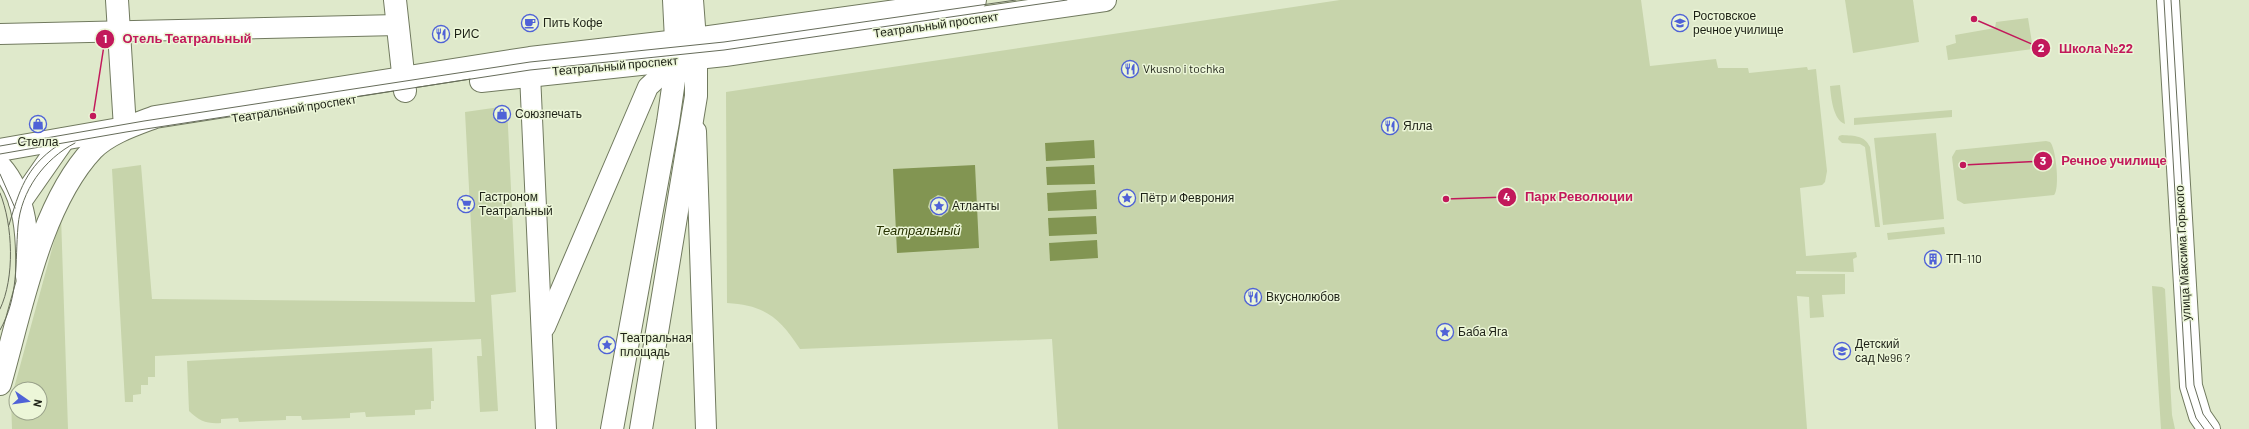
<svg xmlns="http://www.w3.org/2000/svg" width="2249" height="429" font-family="Barlow,sans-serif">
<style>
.green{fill:#c7d4ab;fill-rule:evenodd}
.water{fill:#829552;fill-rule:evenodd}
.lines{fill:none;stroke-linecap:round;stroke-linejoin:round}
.minor-casing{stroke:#717a5f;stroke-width:22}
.tertiary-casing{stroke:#717a5f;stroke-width:24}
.secondary-casing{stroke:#717a5f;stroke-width:24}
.minor{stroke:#fff;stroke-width:20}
.tertiary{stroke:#fff;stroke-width:22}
.secondary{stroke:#fff;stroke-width:22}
.tram{stroke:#666c5a;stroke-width:1}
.labels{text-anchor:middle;stroke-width:3;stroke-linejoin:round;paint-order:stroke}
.poi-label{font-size:12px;fill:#1d2116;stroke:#ecf6d8;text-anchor:start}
.street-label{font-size:12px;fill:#1d2116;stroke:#ecf6d8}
.water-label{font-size:13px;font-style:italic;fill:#273200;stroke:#ecf6d8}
.leader{fill:none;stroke:#c2185b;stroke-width:1.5}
.callout-dot{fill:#c2185b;stroke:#ecf6d8;stroke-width:1.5}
.mark-label{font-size:12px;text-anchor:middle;font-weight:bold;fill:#fff}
.callout-label{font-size:13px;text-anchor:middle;font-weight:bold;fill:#c2185b;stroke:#ecf6d8;stroke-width:3;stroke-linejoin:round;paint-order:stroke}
</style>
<rect width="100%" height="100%" fill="#dfe9cb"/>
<g class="green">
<path d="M1340 0H1641L1650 66 1716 59 1718 68H1748L1749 73 1807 67 1808 70 1816 69 1827 171 1825 182 1822 185 1800 188 1806 256 1856 252 1857 257 1853 259 1854 272 1796 271V274H1845V294L1822 295 1824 317 1810 318 1809 297 1797 296 1807 429H1058L1052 339 800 349C780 318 765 305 727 303L726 92Z"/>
<polygon points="1845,0 1913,0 1919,42 1853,53"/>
<polygon points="2028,18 2033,49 1948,60 1946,46 1956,43 1955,35 1995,28 1996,22"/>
<path d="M1840 85 1845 124C1833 120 1831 97 1830 86Z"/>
<polygon points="507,106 516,292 491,295 498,411 480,412 477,356 482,356 481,339 155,356 155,377 148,377 148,385 141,385 141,394 133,395 133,402 125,402 112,169 141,165 152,299 475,302 465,112"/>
<polygon points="1952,110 1952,117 1854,125 1854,118"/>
<polygon points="1936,133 1944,219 1883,225 1874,138"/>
<path d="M1842 135C1855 136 1864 135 1870 147L1880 227H1875L1865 147 1860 144 1842 143 1838 139 1839 136Z"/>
<path d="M2046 141 2050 142C2056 148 2060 188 2054 195L1964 204 1957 200 1952 157 1956 150Z"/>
<path d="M61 216 68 429H12L11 399ZM16 389H40V413H16Z"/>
<polygon points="1944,227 1945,234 1888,240 1887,233"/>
<polygon points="2152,286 2162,287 2165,289 2172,415 2175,429 2161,429"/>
<path d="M432 348 434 401H431V409L415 410V415L366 417 365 412 350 413V418L302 420 301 416H286V420L239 422 238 418 221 419V423C207 424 199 421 189 411L187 361Z"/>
</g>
<g class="water">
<polygon points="1094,140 1095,158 1046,161 1045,143"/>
<path d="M975 165 979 248 897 253 893 169ZM938 195 945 197 950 205 948 212 941 217 933 215 928 207 930 200Z"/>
<polygon points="1094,165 1095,184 1047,185 1046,167"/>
<polygon points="1096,190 1097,209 1048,211 1047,193"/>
<polygon points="1096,216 1097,234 1049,236 1048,218"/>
<polygon points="1097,240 1098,258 1050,261 1049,243"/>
</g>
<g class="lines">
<g class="minor-casing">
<g id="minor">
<polyline points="0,34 398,25"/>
<polyline points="530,74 546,429"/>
<polyline points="696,131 706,429"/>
<polyline points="545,327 648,87 677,60"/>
</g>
</g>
<g class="tertiary-casing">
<g id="tertiary">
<polyline points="395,0 405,91"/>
<polyline points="2168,0 2191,386 2200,416 2209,429"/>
<polyline points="0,150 125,128 117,0"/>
<path d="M0 166C27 196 28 239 27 277"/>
<polyline points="20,202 64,139"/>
</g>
</g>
<g class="secondary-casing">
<g id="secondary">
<polyline points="481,81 725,55 1105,0"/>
<path d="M0 384C21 311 40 205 93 149 109 133 134 125 155 117L530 58 695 39 975 0"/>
<polyline points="612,429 668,122 677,60 674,0"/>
<polyline points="641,429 696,96 696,53 692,0"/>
</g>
</g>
<use href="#minor" class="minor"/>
<use href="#tertiary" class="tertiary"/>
<use href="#secondary" class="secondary"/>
<g class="tram">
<polyline points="2164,0 2186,387 2196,418 2204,429"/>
<polyline points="2171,0 2194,385 2203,414 2214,429"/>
<polyline points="0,146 144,121 530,62 724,42 1016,0"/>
<polyline points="0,154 126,132 530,70 724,50 1067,0"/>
<polyline points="0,174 15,208"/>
<path d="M0 193C13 225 15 278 0 309"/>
<path d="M9 225C19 191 26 167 57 146"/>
<path d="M0 330C19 297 15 262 18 226 21 191 44 159 75 143"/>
</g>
</g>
<defs>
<g id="cafe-ring" transform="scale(0.9)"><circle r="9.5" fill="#ecf6d8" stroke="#4f62d7" stroke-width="1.5"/><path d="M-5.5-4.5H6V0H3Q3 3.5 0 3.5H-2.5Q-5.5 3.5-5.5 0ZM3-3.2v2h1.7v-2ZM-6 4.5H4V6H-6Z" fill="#4f62d7"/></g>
<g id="university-ring" transform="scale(0.9)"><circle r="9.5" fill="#ecf6d8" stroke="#4f62d7" stroke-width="1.5"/><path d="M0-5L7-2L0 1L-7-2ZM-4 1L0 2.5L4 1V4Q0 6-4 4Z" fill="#4f62d7"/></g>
<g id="restaurant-ring" transform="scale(0.9)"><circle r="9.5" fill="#ecf6d8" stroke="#4f62d7" stroke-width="1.5"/><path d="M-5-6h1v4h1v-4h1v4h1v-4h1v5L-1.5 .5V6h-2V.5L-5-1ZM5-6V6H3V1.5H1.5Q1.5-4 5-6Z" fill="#4f62d7"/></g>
<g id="shop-ring" transform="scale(0.9)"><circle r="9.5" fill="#ecf6d8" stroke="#4f62d7" stroke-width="1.5"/><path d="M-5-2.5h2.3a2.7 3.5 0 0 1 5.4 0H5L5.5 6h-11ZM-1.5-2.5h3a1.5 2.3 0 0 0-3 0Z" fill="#4f62d7"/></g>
<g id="sight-ring" transform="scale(0.9)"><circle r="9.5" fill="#ecf6d8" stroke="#4f62d7" stroke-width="1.5"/><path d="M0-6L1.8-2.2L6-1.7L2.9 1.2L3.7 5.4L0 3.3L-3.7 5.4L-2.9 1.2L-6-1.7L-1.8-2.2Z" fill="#4f62d7"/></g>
<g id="supermarket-ring" transform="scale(0.9)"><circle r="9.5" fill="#ecf6d8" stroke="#4f62d7" stroke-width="1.5"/><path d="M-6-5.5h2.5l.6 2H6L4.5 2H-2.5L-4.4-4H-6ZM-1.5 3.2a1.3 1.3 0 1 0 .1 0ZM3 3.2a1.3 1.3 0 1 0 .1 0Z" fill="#4f62d7"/></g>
<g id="building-ring" transform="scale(0.9)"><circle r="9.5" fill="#ecf6d8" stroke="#4f62d7" stroke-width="1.5"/><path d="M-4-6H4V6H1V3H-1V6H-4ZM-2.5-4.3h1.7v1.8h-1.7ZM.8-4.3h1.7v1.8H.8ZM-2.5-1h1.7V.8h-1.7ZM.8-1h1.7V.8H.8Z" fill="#4f62d7"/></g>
<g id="school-ring" transform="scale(0.9)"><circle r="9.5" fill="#ecf6d8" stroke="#4f62d7" stroke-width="1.5"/><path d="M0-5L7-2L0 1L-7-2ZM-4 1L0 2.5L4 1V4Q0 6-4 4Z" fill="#4f62d7"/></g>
</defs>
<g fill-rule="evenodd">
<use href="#cafe-ring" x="530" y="23"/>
<use href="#university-ring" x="1680" y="23"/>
<use href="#restaurant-ring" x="441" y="34"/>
<use href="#restaurant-ring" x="1130" y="69"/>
<use href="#shop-ring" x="502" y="114"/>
<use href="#shop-ring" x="38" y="124"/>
<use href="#restaurant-ring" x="1390" y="126"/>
<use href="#sight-ring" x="1127" y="198"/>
<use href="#supermarket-ring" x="466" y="204"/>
<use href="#sight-ring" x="939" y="206"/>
<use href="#building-ring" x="1933" y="259"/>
<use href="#restaurant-ring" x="1253" y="297"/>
<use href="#sight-ring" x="1445" y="332"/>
<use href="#sight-ring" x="607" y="345"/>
<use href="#school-ring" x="1842" y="351"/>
</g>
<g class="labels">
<g class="poi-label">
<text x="1693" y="20">Ростовское<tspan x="1693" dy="14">речное училище</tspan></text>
<text x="543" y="27">Пить Кофе</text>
<text x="454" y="38">РИС</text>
<text x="1143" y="73">Vkusno i tochka</text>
<text x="515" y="118">Союзпечать</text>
<text x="1403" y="130">Ялла</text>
<text x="38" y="146" text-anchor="middle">Стелла</text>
<text x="479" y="201">Гастроном<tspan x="479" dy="14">Театральный</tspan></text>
<text x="1140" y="202">Пётр и Феврония</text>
<text x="952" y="210">Атланты</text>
<text x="1946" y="263">ТП-110</text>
<text x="1266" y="301">Вкуснолюбов</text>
<text x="1458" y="336">Баба Яга</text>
<text x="620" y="342">Театральная<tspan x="620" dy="14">площадь</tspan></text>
<text x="1855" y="348">Детский<tspan x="1855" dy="14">сад №96 ?</tspan></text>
</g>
<g class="street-label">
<text transform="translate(936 25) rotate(-8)" y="4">Театральный проспект</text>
<text transform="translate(615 66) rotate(-5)" y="4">Театральный проспект</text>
<text transform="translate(294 109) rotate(-9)" y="4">Театральный проспект</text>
<text transform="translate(2183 253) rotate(-93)" y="4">улица Максима Горького</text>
</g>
<g class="water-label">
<text x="918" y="235">Театральный</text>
</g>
</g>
<path class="leader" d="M93 116L105 39M1974 19L2041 48M1963 165L2043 161M1446 199L1507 197"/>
<g class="callout-dot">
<circle cx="93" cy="116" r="4"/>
<circle cx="1974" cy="19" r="4"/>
<circle cx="1963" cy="165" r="4"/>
<circle cx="1446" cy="199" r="4"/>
<circle cx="105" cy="39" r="10"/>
<circle cx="2041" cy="48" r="10"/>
<circle cx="2043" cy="161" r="10"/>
<circle cx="1507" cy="197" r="10"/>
</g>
<g class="mark-label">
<text x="105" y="43">1</text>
<text x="2041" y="52">2</text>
<text x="2043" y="165">3</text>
<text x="1507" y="201">4</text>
</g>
<g class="callout-label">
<text x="187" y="43">Отель Театральный</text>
<text x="2096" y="53">Школа №22</text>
<text x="2114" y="165">Речное училище</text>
<text x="1579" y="201">Парк Революции</text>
</g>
<g transform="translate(28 401) rotate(103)"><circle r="19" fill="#ecf6d8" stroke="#99a18a"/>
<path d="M0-3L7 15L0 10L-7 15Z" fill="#4f62d7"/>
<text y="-6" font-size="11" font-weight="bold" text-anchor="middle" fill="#1d2116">N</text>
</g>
</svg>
